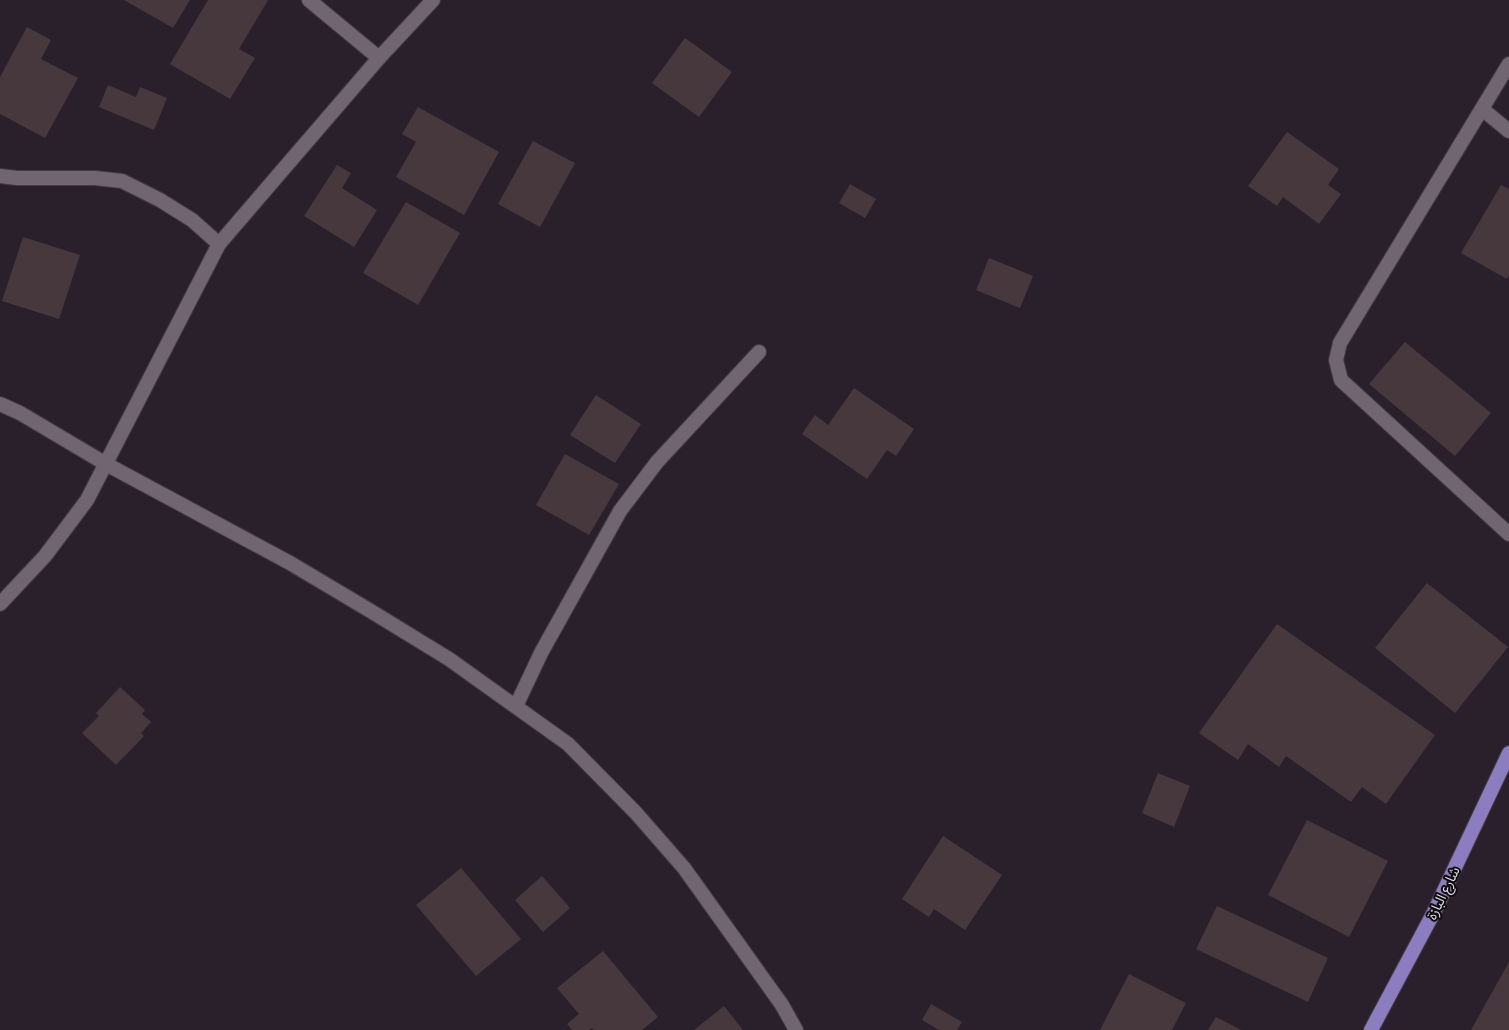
<svg xmlns="http://www.w3.org/2000/svg" width="1509" height="1030" font-family="Lato,'Noto Sans Arabic',sans-serif">
<style>
.building{fill:#47383d}
.lines{fill:none;stroke-linecap:round;stroke-linejoin:round}
.minor-casing{stroke:#433b44;stroke-width:16}
.primary-casing{stroke:#433b44;stroke-width:16}
.minor{stroke:#706571;stroke-width:14}
.primary{stroke:#8c7cc0;stroke-width:14}
.labels{text-anchor:middle;stroke-width:4;stroke-linejoin:round;paint-order:stroke}
.street-label{font-size:14px;fill:#ded8df;stroke:#100c10}
</style>
<rect width="100%" height="100%" fill="#2a202b"/>
<g class="building">
<polygon points="124,0 190,0 173,28"/>
<polygon points="208,0 268,0 239,49 255,58 230,99 170,64"/>
<polygon points="27,27 51,40 41,59 78,78 45,138 0,114 0,77"/>
<polygon points="685,38 732,72 699,117 652,83"/>
<polygon points="108,85 136,97 140,87 167,98 154,130 99,107"/>
<polygon points="418,107 499,152 464,215 396,177 416,142 402,134"/>
<polygon points="1287,132 1339,169 1328,185 1341,194 1319,224 1283,197 1277,206 1248,186"/>
<polygon points="533,141 575,163 540,227 498,204"/>
<polygon points="337,165 351,173 342,188 377,210 354,247 304,216"/>
<polygon points="850,184 876,199 865,218 839,203"/>
<polygon points="1501,185 1509,189 1509,275 1507,279 1461,253"/>
<polygon points="406,202 460,233 418,305 363,273"/>
<polygon points="23,237 80,255 59,319 2,301"/>
<polygon points="989,258 1033,276 1020,308 976,290"/>
<polygon points="1405,342 1491,413 1455,456 1369,384"/>
<polygon points="854,388 914,429 896,456 887,450 867,479 802,434 815,415 828,425"/>
<polygon points="596,395 641,424 615,463 570,435"/>
<polygon points="565,454 619,484 589,535 536,505"/>
<polygon points="1427,583 1508,647 1455,713 1375,648"/>
<polygon points="1277,624 1435,735 1386,804 1362,787 1351,802 1286,756 1279,767 1248,744 1238,760 1199,733"/>
<polygon points="120,687 145,710 142,714 151,722 141,733 144,736 116,765 82,733 99,716 96,713"/>
<polygon points="1158,773 1190,786 1174,827 1142,813"/>
<polygon points="1307,820 1388,861 1349,937 1268,895"/>
<polygon points="943,836 1002,875 965,930 934,909 929,917 902,899"/>
<polygon points="461,868 521,939 476,976 416,905"/>
<polygon points="542,876 570,908 543,932 515,900"/>
<polygon points="1217,906 1328,958 1308,1002 1196,949"/>
<polygon points="603,951 658,1017 642,1030 594,1030 592,1028 589,1030 572,1030 567,1024 579,1014 557,988"/>
<polygon points="1509,962 1509,1030 1471,1030"/>
<polygon points="1129,974 1186,1003 1172,1030 1100,1030"/>
<polygon points="931,1004 962,1022 957,1030 939,1030 922,1020"/>
<polygon points="724,1006 743,1030 694,1030"/>
<polygon points="1216,1017 1241,1030 1208,1030"/>
</g>
<g class="lines">
<g class="minor-casing">
<g id="minor">
<polyline points="309,0 379,58"/>
<polyline points="1509,64 1340,343 1336,360 1341,380 1509,534"/>
<polyline points="1482,109 1509,131"/>
<polyline points="0,176 17,178 95,178 122,181 160,200 192,220 219,244"/>
<polyline points="0,404 20,413 106,464 290,563 369,610 449,659 568,744 636,813 684,868 782,1005 796,1030"/>
<polyline points="0,604 45,556 87,500 219,244 379,58 433,0"/>
<polyline points="516,706 541,653 620,511 657,462 759,352"/>
</g>
</g>
<g class="primary-casing">
<polyline id="primary" points="1371,1030 1434,912 1509,753"/>
</g>
<use href="#minor" class="minor"/>
<use href="#primary" class="primary"/>
</g>
<g class="labels">
<g class="street-label">
<text transform="translate(1443 893) rotate(-64)" y="5">شارع البازة</text>
</g>
</g>
</svg>
